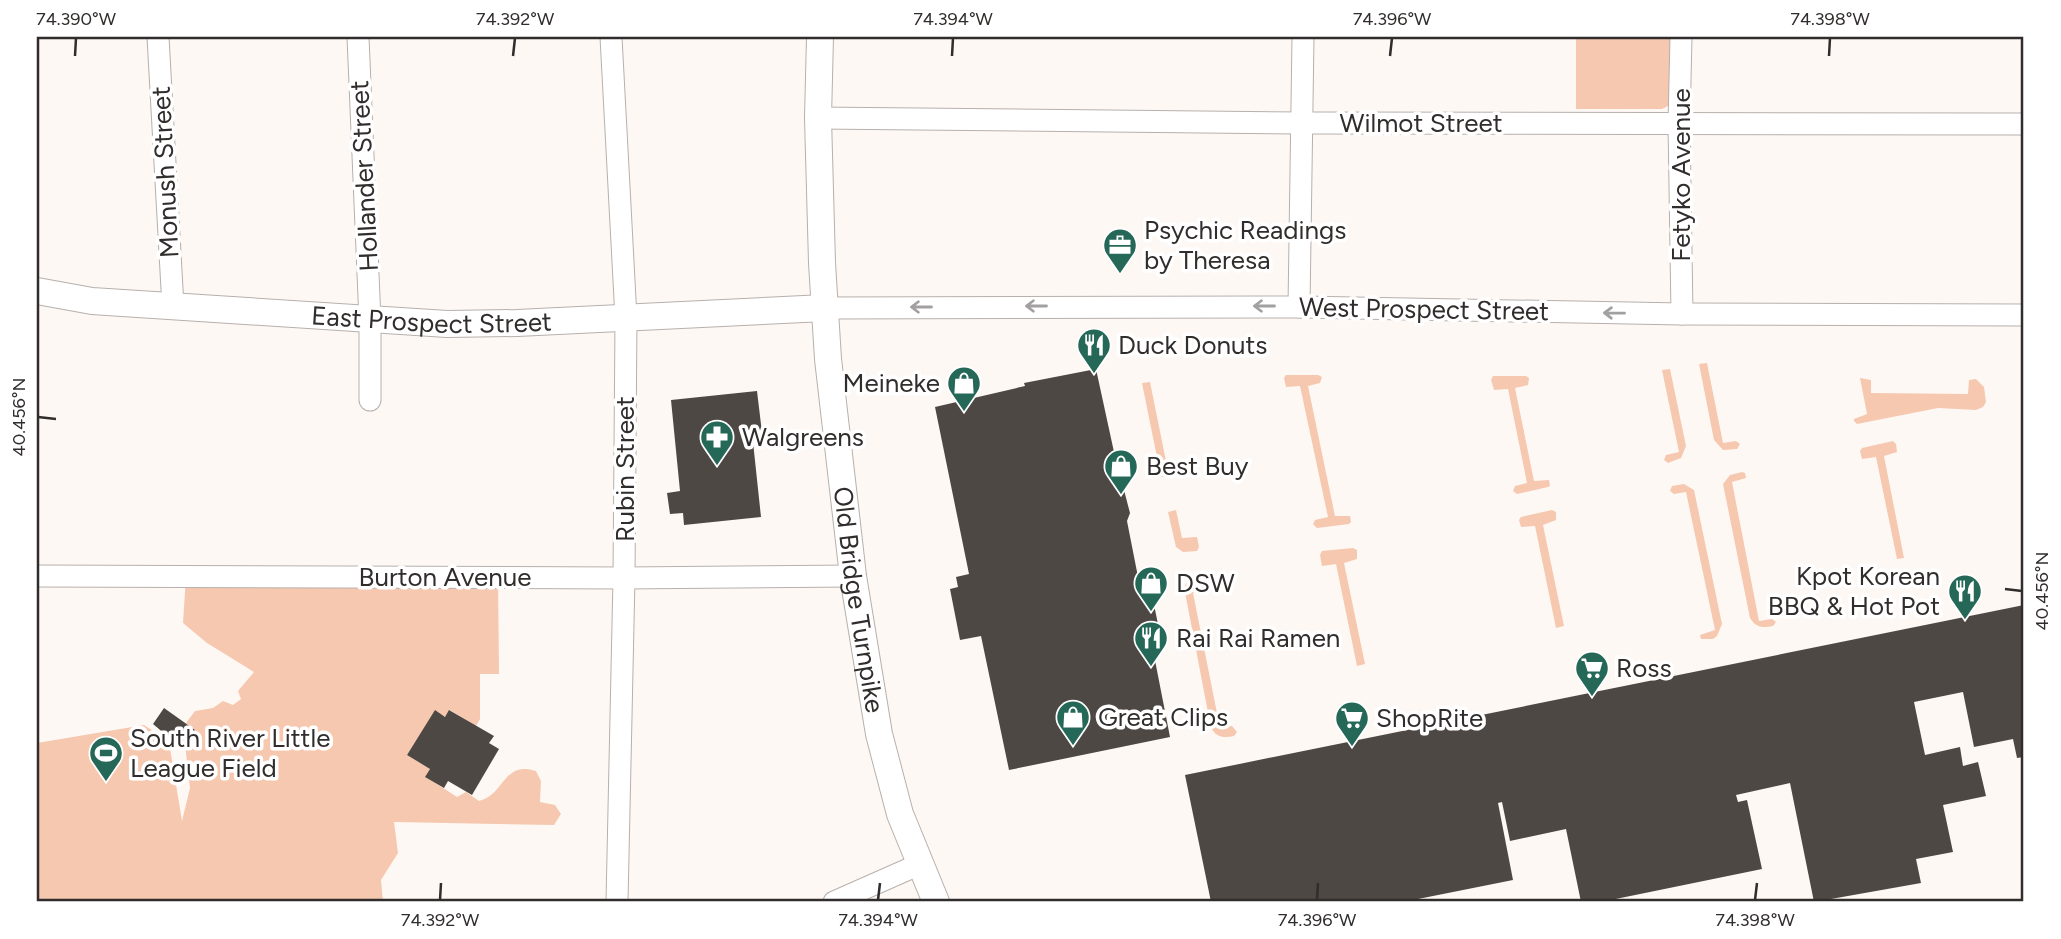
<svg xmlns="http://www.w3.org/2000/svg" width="2061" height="939" font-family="Figtree,sans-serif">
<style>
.green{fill:#f6c8af}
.building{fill:#4e4844}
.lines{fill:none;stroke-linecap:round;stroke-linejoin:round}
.minor-casing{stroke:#b7b0ac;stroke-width:23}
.tertiary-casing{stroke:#b7b0ac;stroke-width:28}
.minor{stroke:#fff;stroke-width:21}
.tertiary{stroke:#fff;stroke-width:26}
.oneway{stroke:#a2a0a0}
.ticks{fill:none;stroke:#302d2c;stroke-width:2.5}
.labels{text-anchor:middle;stroke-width:7;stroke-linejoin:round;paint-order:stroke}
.street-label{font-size:26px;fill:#302d2c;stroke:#fff}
.poi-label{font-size:26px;fill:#302d2c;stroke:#fff;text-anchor:start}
.neatline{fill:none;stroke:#302d2c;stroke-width:2.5}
.ticks-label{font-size:18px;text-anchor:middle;fill:#302d2c}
</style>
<rect width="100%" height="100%" fill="#fef8f5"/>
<g class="green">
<polygon points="1576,37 1672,37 1672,104 1662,109 1576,109"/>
<polygon points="1707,363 1723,443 1736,441 1740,444 1737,449 1723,450 1714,440 1699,364"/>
<polygon points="1670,369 1686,446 1681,458 1668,463 1664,460 1666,455 1679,452 1662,370"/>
<polygon points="1286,375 1318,375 1322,377 1320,383 1308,386 1335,516 1350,516 1351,522 1349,524 1317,528 1313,524 1315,520 1328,517 1300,386 1286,387 1284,378"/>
<polygon points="1493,376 1526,376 1529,378 1528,385 1515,388 1534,481 1549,480 1550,486 1548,487 1517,494 1513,491 1515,486 1527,483 1508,389 1494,390 1491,380"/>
<polygon points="1860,378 1871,380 1871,393 1968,394 1969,380 1976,379 1984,387 1986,402 1983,407 1976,410 1938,408 1857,424 1854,421 1854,419 1867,414"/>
<polygon points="1150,382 1169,476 1161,477 1142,383"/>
<polygon points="1893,441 1896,444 1897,452 1884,456 1904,558 1897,559 1876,457 1862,459 1860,451 1862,448"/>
<path d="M1742 472 1745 473 1746 478 1732 482 1759 621 1772 619 1776 622 1773 626C1763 628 1756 628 1750 618L1723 484 1730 475Z"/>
<polygon points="1684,484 1694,490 1722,624 1717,636 1713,639 1701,639 1700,635 1715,630 1686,492 1674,494 1670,491 1672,486"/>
<polygon points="1176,510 1182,538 1197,537 1199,547 1197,551 1183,552 1176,547 1168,512"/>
<polygon points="1552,510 1556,512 1556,520 1543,525 1564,626 1556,628 1535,526 1521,527 1519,520 1521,517"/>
<polygon points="1353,548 1357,550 1357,559 1344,563 1365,664 1357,666 1336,564 1322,566 1320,555 1322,551"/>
<path d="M1201 575 1205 578 1207 588 1193 593 1220 728 1232 726 1237 732 1234 736C1224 738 1217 738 1211 728L1184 587 1191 577Z"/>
<path d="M186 576 498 577 499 674H480V719L476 726 450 710 445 717 435 711 407 755 430 769 426 777 457 797 466 792 479 801C505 795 503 760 536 771L541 781 540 802 555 805 561 814 554 825 394 822 398 853 381 880 383 902H37V743L144 725 169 742 182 821 190 788 185 744 195 730 186 723 195 711 213 708 223 701 233 705 241 699 238 691 254 672 207 643 183 623Z"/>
</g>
<g class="building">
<polygon points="1096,369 1114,452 1130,513 1127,521 1139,582 1149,580 1162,644 1152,645 1170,737 1009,770 981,636 960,640 950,589 958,587 956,577 969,574 935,407 1025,386 1024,383"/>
<polygon points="757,391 763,441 753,442 761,517 684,525 683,513 670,514 667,493 680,491 671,400"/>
<polygon points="2024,605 2024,757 2017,758 2013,739 1974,747 1963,692 1914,702 1925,755 1960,747 1963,766 1978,762 1986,796 1943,805 1953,852 1916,859 1921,883 1814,902 1790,783 1736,795 1738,802 1747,800 1762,869 1601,902 1581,902 1566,829 1510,841 1502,802 1498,803 1513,880 1403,902 1211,902 1185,775"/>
<polygon points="164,708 195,730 185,744 166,735 153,724"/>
<polygon points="435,710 445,717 449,710 494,736 489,743 499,749 472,795 448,781 444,788 425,777 430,769 407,755"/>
</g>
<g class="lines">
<g class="minor-casing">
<g id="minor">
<polyline points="158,37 173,307"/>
<polyline points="358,37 370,321 370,400"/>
<polyline points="611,37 626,318 624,578 617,902"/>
<polyline points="1681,37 1679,124 1682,314"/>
<polyline points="818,118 1302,123 2024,124"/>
<polyline points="1299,307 1303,37"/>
<polyline points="825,308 1302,307 1682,314 2024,315"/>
<polyline points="37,576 624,578 853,576"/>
<polyline points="834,902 920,864"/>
</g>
</g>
<g class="tertiary-casing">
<g id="tertiary">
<path id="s1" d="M820 37 818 118 822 263 828 359 853 576 879 734 900 814 936 902"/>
<path id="s2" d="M37 291 92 301 447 324 517 323 825 308"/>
</g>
</g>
<use href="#minor" class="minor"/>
<use href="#tertiary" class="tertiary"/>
</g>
<defs><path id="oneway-shaft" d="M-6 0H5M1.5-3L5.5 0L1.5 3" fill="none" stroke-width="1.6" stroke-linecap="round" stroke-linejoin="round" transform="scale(1.75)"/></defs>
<g class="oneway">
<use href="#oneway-shaft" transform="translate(1036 306) rotate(180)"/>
<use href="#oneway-shaft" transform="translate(1264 306) rotate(-180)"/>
<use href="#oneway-shaft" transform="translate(921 307) rotate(180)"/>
<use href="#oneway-shaft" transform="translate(1614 313) rotate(-179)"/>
</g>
<path class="ticks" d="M75 56 76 38M513 56 515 38M952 56 953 38M1390 56 1392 38M1829 56 1830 38M38 417 56 419M2005 589 2022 591M440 900 441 883M878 900 880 883M1317 900 1318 883M1755 900 1757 883"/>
<defs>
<g id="office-pin" transform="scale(1.75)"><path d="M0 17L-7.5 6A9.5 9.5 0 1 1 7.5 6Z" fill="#266858" stroke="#fff"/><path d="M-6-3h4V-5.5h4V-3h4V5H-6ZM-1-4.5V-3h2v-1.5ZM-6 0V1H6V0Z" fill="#fff"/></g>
<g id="restaurant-pin" transform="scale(1.75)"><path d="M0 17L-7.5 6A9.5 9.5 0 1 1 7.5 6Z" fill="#266858" stroke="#fff"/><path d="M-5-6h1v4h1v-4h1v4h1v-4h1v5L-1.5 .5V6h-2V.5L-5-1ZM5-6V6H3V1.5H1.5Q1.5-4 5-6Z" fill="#fff"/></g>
<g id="shop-pin" transform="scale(1.75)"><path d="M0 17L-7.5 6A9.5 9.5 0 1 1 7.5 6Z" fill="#266858" stroke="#fff"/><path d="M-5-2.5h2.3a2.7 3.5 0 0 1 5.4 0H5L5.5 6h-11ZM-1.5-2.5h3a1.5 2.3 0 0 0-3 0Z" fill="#fff"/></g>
<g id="pharmacy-pin" transform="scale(1.75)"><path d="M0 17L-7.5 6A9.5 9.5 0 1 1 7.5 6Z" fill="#266858" stroke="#fff"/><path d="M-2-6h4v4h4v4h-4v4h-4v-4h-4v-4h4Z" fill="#fff"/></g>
<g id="supermarket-pin" transform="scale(1.75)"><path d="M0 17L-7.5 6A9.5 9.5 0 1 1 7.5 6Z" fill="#266858" stroke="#fff"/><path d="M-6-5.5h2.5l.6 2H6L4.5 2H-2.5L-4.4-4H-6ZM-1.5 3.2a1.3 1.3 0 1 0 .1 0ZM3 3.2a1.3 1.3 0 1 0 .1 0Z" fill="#fff"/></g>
<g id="stadium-pin" transform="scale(1.75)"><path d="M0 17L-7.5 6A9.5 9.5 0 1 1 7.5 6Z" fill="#266858" stroke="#fff"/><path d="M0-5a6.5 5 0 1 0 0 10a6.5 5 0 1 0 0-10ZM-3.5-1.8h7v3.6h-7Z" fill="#fff"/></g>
</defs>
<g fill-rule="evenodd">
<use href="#office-pin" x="1120" y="245"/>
<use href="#restaurant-pin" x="1094" y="345"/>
<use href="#shop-pin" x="964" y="383"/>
<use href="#pharmacy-pin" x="717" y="437"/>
<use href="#shop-pin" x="1121" y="466"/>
<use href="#shop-pin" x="1151" y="583"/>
<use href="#restaurant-pin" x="1965" y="591"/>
<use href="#restaurant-pin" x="1151" y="638"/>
<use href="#supermarket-pin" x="1592" y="668"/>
<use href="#shop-pin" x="1073" y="717"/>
<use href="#supermarket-pin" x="1352" y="718"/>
<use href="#stadium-pin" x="106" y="753"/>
</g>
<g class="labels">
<g class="street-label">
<text x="1421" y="132">Wilmot Street</text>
<text transform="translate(165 172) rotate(-93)" y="9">Monush Street</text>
<text transform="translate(1681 175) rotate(-90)" y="9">Fetyko Avenue</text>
<text transform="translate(364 176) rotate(-93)" y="9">Hollander Street</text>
<text transform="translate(1424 309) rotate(1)" y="9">West Prospect Street</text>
<text dy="9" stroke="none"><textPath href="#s2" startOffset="396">East Prospect Street</textPath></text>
<text transform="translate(625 469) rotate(-90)" y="9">Rubin Street</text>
<text x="445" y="586">Burton Avenue</text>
<text dy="9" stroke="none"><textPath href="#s1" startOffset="565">Old Bridge Turnpike</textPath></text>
</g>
<g class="poi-label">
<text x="1144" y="239">Psychic Readings<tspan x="1144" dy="30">by Theresa</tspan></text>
<text x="1118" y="354">Duck Donuts</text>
<text x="940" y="392" text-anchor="end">Meineke</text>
<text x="742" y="446">Walgreens</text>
<text x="1146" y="475">Best Buy</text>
<text x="1940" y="585" text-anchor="end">Kpot Korean<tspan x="1940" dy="30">BBQ &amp; Hot Pot</tspan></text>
<text x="1176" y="592">DSW</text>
<text x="1176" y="647">Rai Rai Ramen</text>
<text x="1616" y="677">Ross</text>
<text x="1098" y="726">Great Clips</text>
<text x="1376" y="727">ShopRite</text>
<text x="130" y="747">South River Little<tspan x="130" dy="30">League Field</tspan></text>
</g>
</g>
<rect width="2061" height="939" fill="none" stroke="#ffffff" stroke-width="77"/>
<rect x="38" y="38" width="1984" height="862" class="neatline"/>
<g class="ticks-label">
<text x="76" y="25">74.390°W</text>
<text x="515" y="25">74.392°W</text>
<text x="953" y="25">74.394°W</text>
<text x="1392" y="25">74.396°W</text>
<text x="1830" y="25">74.398°W</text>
<text transform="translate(19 417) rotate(-90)" y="6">40.456°N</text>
<text transform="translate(2042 591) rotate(-90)" y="6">40.456°N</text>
<text x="440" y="926">74.392°W</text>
<text x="878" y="926">74.394°W</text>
<text x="1317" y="926">74.396°W</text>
<text x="1755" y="926">74.398°W</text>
</g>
</svg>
